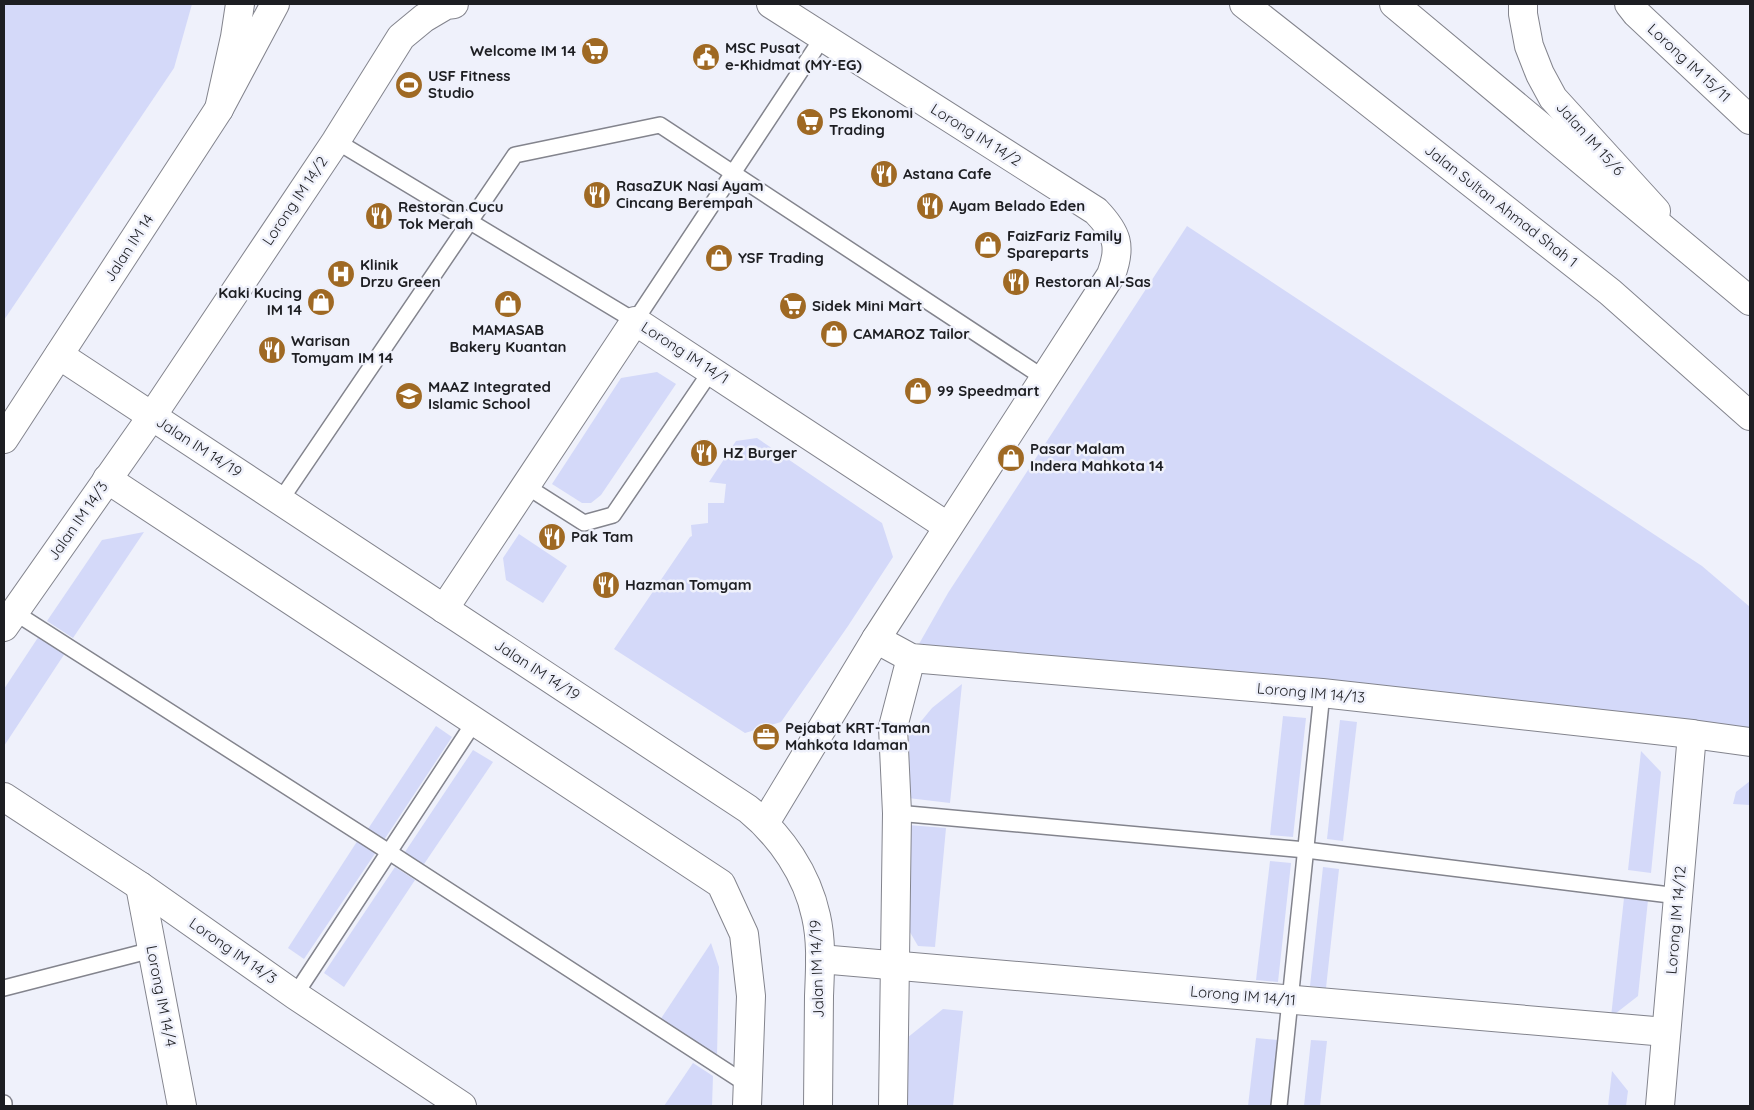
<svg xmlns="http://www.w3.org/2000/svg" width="1754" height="1110" font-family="Quicksand,sans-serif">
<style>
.green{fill:#d4d9f9}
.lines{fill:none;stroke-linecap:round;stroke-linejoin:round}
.service-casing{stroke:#83848d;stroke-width:18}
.minor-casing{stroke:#83848d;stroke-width:30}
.tertiary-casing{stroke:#83848d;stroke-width:30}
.secondary-casing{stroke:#83848d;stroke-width:30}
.service{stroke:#fff;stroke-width:15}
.minor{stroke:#fff;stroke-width:28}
.tertiary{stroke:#fff;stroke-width:28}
.secondary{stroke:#fff;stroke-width:28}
.labels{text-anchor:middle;stroke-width:5;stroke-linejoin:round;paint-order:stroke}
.poi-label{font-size:15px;font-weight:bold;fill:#1d1e22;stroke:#eff1fb;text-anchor:start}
.street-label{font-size:15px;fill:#1d1e22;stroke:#eff1fb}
</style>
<rect width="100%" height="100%" fill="#eff1fb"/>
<g class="green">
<polygon points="4,4 192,4 174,68 4,320"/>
<polygon points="1187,226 1702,566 1750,607 1750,742 911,658 948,593"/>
<polygon points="657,372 676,384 601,495 591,503 582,503 552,484 621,378"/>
<polygon points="757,438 882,523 893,557 848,626 781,722 745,733 614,649 690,537 692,536 691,525 708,523 708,503 724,503 726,484 709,482 736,441"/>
<polygon points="144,532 73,638 47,621 102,540"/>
<polygon points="519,534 567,566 543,603 506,580 503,558"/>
<polygon points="41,633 67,650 4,746 4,689"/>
<polygon points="962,684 950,803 908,798 909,736 932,708"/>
<polygon points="1283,716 1306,718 1293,837 1270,835"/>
<polygon points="1340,720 1357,722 1343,841 1327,839"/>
<polygon points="436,726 452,737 382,843 366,832"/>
<polygon points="473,750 493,762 422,867 403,855"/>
<polygon points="1641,751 1661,772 1651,873 1628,870"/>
<polygon points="1750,781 1750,805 1733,804 1736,792"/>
<polygon points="908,825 946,828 935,947 918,946 907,927"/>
<polygon points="358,840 376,852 304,959 288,948"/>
<polygon points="1270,861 1291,863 1278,982 1256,980"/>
<polygon points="395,867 415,880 344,987 324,973"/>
<polygon points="1323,867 1339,869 1326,988 1310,986"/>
<polygon points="1624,898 1648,900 1638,996 1611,1017"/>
<polygon points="711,943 719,967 717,1056 660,1020"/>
<polygon points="943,1009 963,1011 953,1106 906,1106 907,1038"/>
<polygon points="1256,1038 1278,1040 1271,1106 1248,1106"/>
<polygon points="1311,1040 1327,1041 1320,1106 1304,1106"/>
<polygon points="693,1063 713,1076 712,1106 664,1106"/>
<polygon points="1612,1071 1628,1091 1626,1106 1608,1106"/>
</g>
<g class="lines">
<g class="service-casing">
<g id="service">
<polyline points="336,141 635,321 823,37"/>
<polyline points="526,486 584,523 613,515 711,371"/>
<polyline points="280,501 515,155 660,125 1044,378"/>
<polyline points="14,612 389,852 748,1085"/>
<polyline points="897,813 1306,850 1678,896"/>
<polyline points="4,988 152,950"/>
<polyline points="295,995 475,721"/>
<polyline points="4,1103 4,1106"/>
<polyline points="1279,1106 1322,693"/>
</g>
</g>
<g class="minor-casing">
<g id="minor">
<polyline points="1629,4 1636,13 1750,120"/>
<polyline points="107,479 721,884 744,934 751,996 747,1106"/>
<polyline points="444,609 635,321 947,526"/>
<polyline points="4,627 152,416 336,141 401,37 424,18 446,5 454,4"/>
<polyline points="876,639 911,658 1322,693 1692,734 1750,742"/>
<polyline points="4,797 140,886 295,995 462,1106"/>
<path d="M765 823 876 639 1111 275C1122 246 1117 233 1096 211L771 4"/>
<polyline points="140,886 182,1106"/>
<polyline points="820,959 1666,1032"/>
<polyline points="893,1106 897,813 893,727 911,658"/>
<polyline points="1660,1106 1692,734"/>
</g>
</g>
<g class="tertiary-casing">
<g id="tertiary">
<polyline points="1523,4 1523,14 1529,46 1540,74 1553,98 1656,211"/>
<path d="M59 355 748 809C781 836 807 874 816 916 822 942 820 970 819 996 819 1033 818 1069 818 1106"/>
<polyline points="4,439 219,109 275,4"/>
</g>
</g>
<g class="secondary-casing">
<g id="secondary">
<polyline points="1244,4 1610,292 1750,416"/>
<polyline points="1394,4 1750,301"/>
<polyline points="219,109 235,37 240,4"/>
</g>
</g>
<use href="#service" class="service"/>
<use href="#minor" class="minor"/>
<use href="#tertiary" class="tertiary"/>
<use href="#secondary" class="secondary"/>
</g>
<defs>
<g id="supermarket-disc" transform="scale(1.4375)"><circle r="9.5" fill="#9f6923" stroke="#eff1fb"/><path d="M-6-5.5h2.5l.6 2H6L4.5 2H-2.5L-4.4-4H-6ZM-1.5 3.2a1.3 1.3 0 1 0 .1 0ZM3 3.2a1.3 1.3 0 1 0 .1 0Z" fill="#fff"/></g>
<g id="civic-disc" transform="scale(1.4375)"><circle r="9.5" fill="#9f6923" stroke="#eff1fb"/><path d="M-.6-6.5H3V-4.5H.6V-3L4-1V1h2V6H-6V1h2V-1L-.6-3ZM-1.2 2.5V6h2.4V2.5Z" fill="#fff"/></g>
<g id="stadium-disc" transform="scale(1.4375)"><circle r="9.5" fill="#9f6923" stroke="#eff1fb"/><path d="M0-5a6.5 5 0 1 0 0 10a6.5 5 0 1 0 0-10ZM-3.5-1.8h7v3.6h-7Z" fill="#fff"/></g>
<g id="restaurant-disc" transform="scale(1.4375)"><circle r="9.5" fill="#9f6923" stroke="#eff1fb"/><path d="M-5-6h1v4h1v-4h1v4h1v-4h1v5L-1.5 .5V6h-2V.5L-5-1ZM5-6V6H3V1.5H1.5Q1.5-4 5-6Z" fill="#fff"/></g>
<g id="shop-disc" transform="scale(1.4375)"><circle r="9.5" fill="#9f6923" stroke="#eff1fb"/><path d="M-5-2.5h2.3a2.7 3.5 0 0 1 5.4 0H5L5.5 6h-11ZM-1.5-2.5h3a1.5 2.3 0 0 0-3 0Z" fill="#fff"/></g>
<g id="hospital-disc" transform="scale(1.4375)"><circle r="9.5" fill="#9f6923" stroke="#eff1fb"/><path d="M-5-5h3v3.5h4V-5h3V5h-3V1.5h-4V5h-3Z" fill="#fff"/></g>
<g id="school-disc" transform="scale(1.4375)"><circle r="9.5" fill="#9f6923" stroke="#eff1fb"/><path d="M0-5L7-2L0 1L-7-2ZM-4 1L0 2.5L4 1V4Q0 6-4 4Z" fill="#fff"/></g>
<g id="office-disc" transform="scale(1.4375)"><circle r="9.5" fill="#9f6923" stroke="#eff1fb"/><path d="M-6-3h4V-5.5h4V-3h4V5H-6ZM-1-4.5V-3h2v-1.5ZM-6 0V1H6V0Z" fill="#fff"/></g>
</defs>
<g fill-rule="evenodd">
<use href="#supermarket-disc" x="595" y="51"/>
<use href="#civic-disc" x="706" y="57"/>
<use href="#stadium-disc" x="409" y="85"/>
<use href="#supermarket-disc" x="810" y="122"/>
<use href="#restaurant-disc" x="884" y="174"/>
<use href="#restaurant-disc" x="597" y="195"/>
<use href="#restaurant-disc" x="930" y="206"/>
<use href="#restaurant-disc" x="379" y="216"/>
<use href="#shop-disc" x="988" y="245"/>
<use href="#shop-disc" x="719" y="258"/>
<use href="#hospital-disc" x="341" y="274"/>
<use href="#restaurant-disc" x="1016" y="282"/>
<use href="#shop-disc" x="321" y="302"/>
<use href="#shop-disc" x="508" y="304"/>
<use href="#supermarket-disc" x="793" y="306"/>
<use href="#shop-disc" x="834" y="334"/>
<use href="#restaurant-disc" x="272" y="350"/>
<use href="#shop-disc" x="918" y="391"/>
<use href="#school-disc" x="409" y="396"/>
<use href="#restaurant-disc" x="704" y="453"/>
<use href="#shop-disc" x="1011" y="458"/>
<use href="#restaurant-disc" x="552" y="537"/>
<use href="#restaurant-disc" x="606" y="585"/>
<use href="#office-disc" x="766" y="737"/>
</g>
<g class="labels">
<g class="poi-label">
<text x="725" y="53">MSC Pusat<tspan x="725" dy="17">e-Khidmat (MY-EG)</tspan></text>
<text x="576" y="56" text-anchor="end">Welcome IM 14</text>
<text x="428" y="81">USF Fitness<tspan x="428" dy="17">Studio</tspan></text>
<text x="829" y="118">PS Ekonomi<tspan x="829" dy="17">Trading</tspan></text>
<text x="903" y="179">Astana Cafe</text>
<text x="616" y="191">RasaZUK Nasi Ayam<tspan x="616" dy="17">Cincang Berempah</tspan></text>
<text x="949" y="211">Ayam Belado Eden</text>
<text x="398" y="212">Restoran Cucu<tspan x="398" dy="17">Tok Merah</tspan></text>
<text x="1007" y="241">FaizFariz Family<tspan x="1007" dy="17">Spareparts</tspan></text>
<text x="738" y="263">YSF Trading</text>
<text x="360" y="270">Klinik<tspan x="360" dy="17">Drzu Green</tspan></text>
<text x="1035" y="287">Restoran Al-Sas</text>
<text x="302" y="298" text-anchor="end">Kaki Kucing<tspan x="302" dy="17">IM 14</tspan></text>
<text x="812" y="311">Sidek Mini Mart</text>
<text x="508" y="335" text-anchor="middle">MAMASAB<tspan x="508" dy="17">Bakery Kuantan</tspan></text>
<text x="853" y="339">CAMAROZ Tailor</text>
<text x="291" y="346">Warisan<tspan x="291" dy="17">Tomyam IM 14</tspan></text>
<text x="428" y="392">MAAZ Integrated<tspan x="428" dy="17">Islamic School</tspan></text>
<text x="937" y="396">99 Speedmart</text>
<text x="1030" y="454">Pasar Malam<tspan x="1030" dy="17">Indera Mahkota 14</tspan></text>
<text x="723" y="458">HZ Burger</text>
<text x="571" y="542">Pak Tam</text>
<text x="625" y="590">Hazman Tomyam</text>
<text x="785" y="733">Pejabat KRT-Taman<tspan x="785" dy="17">Mahkota Idaman</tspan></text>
</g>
<g class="street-label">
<text transform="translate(1689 63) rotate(43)" y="5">Lorong IM 15/11</text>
<text transform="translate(976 135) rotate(32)" y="5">Lorong IM 14/2</text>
<text transform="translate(1590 139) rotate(48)" y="5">Jalan IM 15/6</text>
<text transform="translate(295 201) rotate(-56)" y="5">Lorong IM 14/2</text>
<text transform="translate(1501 206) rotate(38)" y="5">Jalan Sultan Ahmad Shah 1</text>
<text transform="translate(129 248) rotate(-57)" y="5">Jalan IM 14</text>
<text transform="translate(685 353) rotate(33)" y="5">Lorong IM 14/1</text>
<text transform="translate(199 447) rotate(33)" y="5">Jalan IM 14/19</text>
<text transform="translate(78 521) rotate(-55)" y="5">Jalan IM 14/3</text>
<text transform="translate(537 670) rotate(33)" y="5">Jalan IM 14/19</text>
<text transform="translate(1311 693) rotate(5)" y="5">Lorong IM 14/13</text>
<text transform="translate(1676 920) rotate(-85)" y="5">Lorong IM 14/12</text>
<text transform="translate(233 951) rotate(35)" y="5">Lorong IM 14/3</text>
<text transform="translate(817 969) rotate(-92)" y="5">Jalan IM 14/19</text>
<text transform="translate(161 996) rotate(79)" y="5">Lorong IM 14/4</text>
<text transform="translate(1243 996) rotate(5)" y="5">Lorong IM 14/11</text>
</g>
</g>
<rect width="1754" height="1110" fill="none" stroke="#1d1e22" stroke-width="10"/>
</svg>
